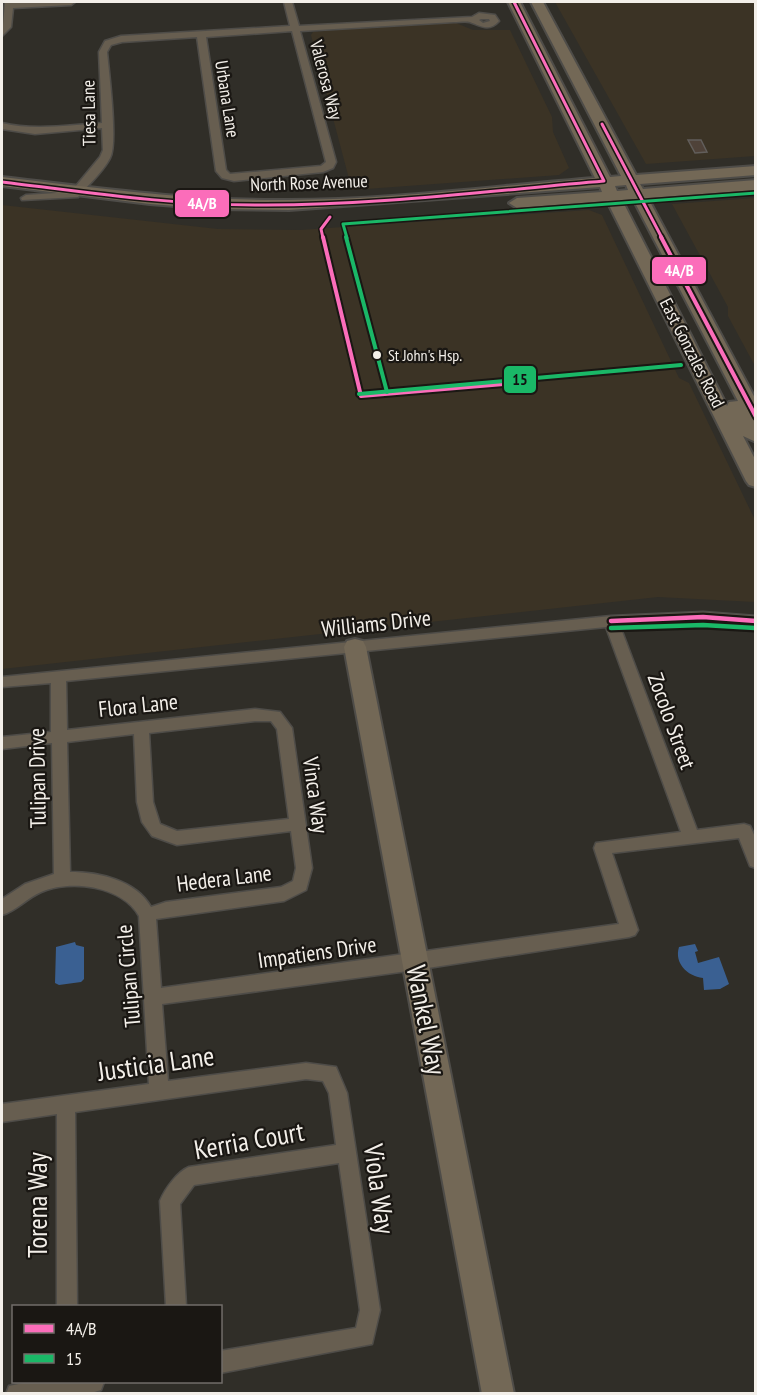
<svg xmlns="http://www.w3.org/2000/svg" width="757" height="1395" font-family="'PT Sans Narrow',sans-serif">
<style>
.built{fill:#3b3325}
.water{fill:#3a6092}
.building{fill:#4f4239;stroke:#625e5b;stroke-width:1.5}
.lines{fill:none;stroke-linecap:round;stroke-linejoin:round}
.street-casing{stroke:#4e4c48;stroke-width:3}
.secondary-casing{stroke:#4e4c48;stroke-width:4}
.street{fill:#675e50;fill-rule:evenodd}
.secondary{fill:#736856;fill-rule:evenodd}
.bus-1-far2-casing{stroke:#1a1713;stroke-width:6}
.bus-1-far1-casing{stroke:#1a1713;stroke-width:8}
.bus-1-casing{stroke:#1a1713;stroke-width:9}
.bus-2-far2-casing{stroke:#1a1713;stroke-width:6}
.bus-2-far1-casing{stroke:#1a1713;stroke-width:8}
.bus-2-casing{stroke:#1a1713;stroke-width:9}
.bus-1-far2{stroke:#fb6dba;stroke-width:3}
.bus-1-far1{stroke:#fb6dba;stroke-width:4}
.bus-1{stroke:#fb6dba;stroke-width:4.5}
.bus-2-far2{stroke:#1ab867;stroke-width:3}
.bus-2-far1{stroke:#1ab867;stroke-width:4}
.bus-2{stroke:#1ab867;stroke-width:4.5}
.bus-dot{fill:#f3efe9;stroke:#1a1713;stroke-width:2}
.labels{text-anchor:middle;stroke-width:4.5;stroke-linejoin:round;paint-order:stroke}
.far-bus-label{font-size:16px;fill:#f3efe9;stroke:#1a1713;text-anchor:start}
.far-street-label{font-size:18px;fill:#f3efe9;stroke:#1a1713}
.street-label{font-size:22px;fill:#f3efe9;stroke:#1a1713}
.near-street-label{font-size:27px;fill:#f3efe9;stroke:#1a1713}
.line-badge{stroke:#1a1713;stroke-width:2}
.badge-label{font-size:16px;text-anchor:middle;font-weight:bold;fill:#fff}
.pale-badge-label{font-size:16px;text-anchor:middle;font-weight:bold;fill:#111}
</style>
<rect width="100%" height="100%" fill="#302e28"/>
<g class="built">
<polygon points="555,2 755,2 755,156 646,164"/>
<polygon points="456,23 473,30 510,30 552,117 553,132 569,168 559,175 352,190 311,35 313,32 362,28"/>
<polygon points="755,198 756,198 755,366 728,316 728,307 672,204"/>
<polygon points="2,205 218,229 300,230 589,210 602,215 679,378 689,383 755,520 755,602 658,597 2,669"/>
</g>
<g class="water">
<polygon points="75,942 76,945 84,947 84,979 81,982 59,985 55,983 56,947"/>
<path d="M695 944 698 951 695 952 698 963 719 957 729 984 720 989 704 990 703 978C687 976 674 963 679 947Z"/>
</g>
<polygon class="building" points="688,140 701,140 707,152 695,153"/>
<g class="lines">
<g class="street-casing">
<g id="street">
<polygon points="5,2 13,3 75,2 71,5 13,8 11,27 2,36"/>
<path d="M284 2H292L299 26 472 17 479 13 495 15 499 21C489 32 481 26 470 22 466 21 459 22 454 22L300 31 336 162 333 168 323 172 234 181 222 178 216 171 197 37 122 42 111 45 107 52C109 73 118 144 110 158 103 172 88 185 78 197L22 200 21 198 26 195 71 192 100 157 103 150 102 128 35 134 2 129V123C35 131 68 125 102 123L99 52 105 41 121 36 290 26ZM481 19H489L490 21 483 23 479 20ZM292 31 326 162 321 166 230 174 226 170 206 37Z"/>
<path d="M703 612 756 616V626L703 622 620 626 697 830 744 824 750 826 756 839V868L750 866 739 838 612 853 638 930 635 935 629 937 415 970 162 1004 168 1081 306 1063 336 1067 347 1093 380 1310 372 1344 220 1373V1351L356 1328 360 1310 339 1163 194 1185 180 1204 186 1306H166L160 1201C165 1189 177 1172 189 1167L336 1145 329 1093 323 1081 306 1079 75 1112 77 1306H57V1114L2 1122V1104L149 1084 139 916C122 886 71 879 41 892 27 898 16 911 2 915V899L25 884 54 874 52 743 2 749V737L51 732V683L2 687V677L611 616ZM606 627 681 832 596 843 594 848 619 924 161 988 156 919 284 901 306 890 312 868 292 728 280 712 255 709 67 730 66 681ZM255 721H271L277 729 289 819 177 831 160 824 153 802 149 733ZM134 734 137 802 142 822 152 836 177 845 291 831 296 868 293 881 281 887 166 902 151 907C136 880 98 872 70 872L67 742Z"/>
<polygon points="28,1382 104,1382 101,1390 88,1394 6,1394 9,1386"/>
</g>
</g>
<g class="secondary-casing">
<g id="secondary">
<path d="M508 2H520L610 177 621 176 531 2H543L636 175 756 166V175L640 184 643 189 756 180V190L648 198 756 400V442L743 436 756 461V487L749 485 746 481 607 201 517 208 509 203 517 198 602 192 600 187 289 210 215 209 150 204 2 186V177C97 188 191 201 287 200 390 200 493 186 595 178ZM626 185 628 190 617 191 615 186ZM633 199 738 401 729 402 727 406 622 200Z"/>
<polygon points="355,639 363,641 366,647 514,1394 482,1394 344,647 347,641"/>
</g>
</g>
<use href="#street" class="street"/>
<use href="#secondary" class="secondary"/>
<g class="bus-1-far2-casing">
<g id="bus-1-far2">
<polyline points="602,124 662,238"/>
<path d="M2 182C86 192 170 205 255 205 372 206 488 191 604 181L514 2"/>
<polyline points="323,238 321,229 330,217"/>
</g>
</g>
<g class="bus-1-far1-casing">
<g id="bus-1-far1">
<polyline points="323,237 361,396 528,382"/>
<polyline points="661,237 756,417"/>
</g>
</g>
<g class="bus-1-casing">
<polyline id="bus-1" points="611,621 703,617 756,621"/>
</g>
<g class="bus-2-far2-casing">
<polyline id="bus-2-far2" points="347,238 343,224 756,193"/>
</g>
<g class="bus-2-far1-casing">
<g id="bus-2-far1">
<polyline points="346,237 387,392"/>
<polyline points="359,394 681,365"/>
</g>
</g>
<g class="bus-2-casing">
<polyline id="bus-2" points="611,628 703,625 755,628"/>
</g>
<use href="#bus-1-far2" class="bus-1-far2"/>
<use href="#bus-1-far1" class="bus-1-far1"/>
<use href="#bus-1" class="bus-1"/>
<use href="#bus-2-far2" class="bus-2-far2"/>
<use href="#bus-2-far1" class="bus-2-far1"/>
<use href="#bus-2" class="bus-2"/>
</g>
<circle class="bus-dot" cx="377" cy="355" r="5"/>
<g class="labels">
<g class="far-bus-label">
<text x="388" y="361">St John's Hsp.</text>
</g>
<g class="far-street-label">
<text transform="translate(326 80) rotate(75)" y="6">Valerosa Way</text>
<text transform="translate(227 99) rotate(81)" y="6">Urbana Lane</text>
<text transform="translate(89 113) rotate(-91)" y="6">Tiesa Lane</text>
<text transform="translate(309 183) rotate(-2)" y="6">North Rose Avenue</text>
<text transform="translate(692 353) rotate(63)" y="6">East Gonzales Road</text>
</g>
<g class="street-label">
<text transform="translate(376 623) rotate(-6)" y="8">Williams Drive</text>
<text transform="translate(138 705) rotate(-6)" y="8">Flora Lane</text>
<text transform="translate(672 721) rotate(70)" y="8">Zocolo Street</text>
<text transform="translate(37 778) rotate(-91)" y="8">Tulipan Drive</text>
<text transform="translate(316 795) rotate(82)" y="8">Vinca Way</text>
<text transform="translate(224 878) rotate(-7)" y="8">Hedera Lane</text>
<text transform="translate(317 952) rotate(-8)" y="8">Impatiens Drive</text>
<text transform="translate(128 976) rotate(-95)" y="8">Tulipan Circle</text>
</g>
<g class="near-street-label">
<text transform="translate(426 1020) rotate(79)" y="9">Wankel Way</text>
<text transform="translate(156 1064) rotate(-8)" y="9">Justicia Lane</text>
<text transform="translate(249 1141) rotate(-10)" y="9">Kerria Court</text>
<text transform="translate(379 1189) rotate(82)" y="9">Viola Way</text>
<text transform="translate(38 1205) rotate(-90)" y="9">Torena Way</text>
</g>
</g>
<g class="line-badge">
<rect x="174" y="189" width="56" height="29" rx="6" fill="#fb6dba"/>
<rect x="651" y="256" width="56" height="29" rx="6" fill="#fb6dba"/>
<rect x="503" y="365" width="34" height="29" rx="6" fill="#1ab867"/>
</g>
<g class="badge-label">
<text x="202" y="209">4A/B</text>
<text x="679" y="276">4A/B</text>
</g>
<g class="pale-badge-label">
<text x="520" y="385">15</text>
</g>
<rect width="757" height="1395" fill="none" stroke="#f3efe9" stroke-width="6"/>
<rect x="12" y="1305" width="210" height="78" fill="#1a1713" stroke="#716d69" stroke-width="1.5"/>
<rect x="24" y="1324" width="30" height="9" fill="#fb6dba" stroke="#716d69" stroke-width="1.5"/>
<text x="66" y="1335" font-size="18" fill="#f3efe9">4A/B</text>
<rect x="24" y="1354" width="30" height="9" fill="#1ab867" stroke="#716d69" stroke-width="1.5"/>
<text x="66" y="1365" font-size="18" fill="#f3efe9">15</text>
</svg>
